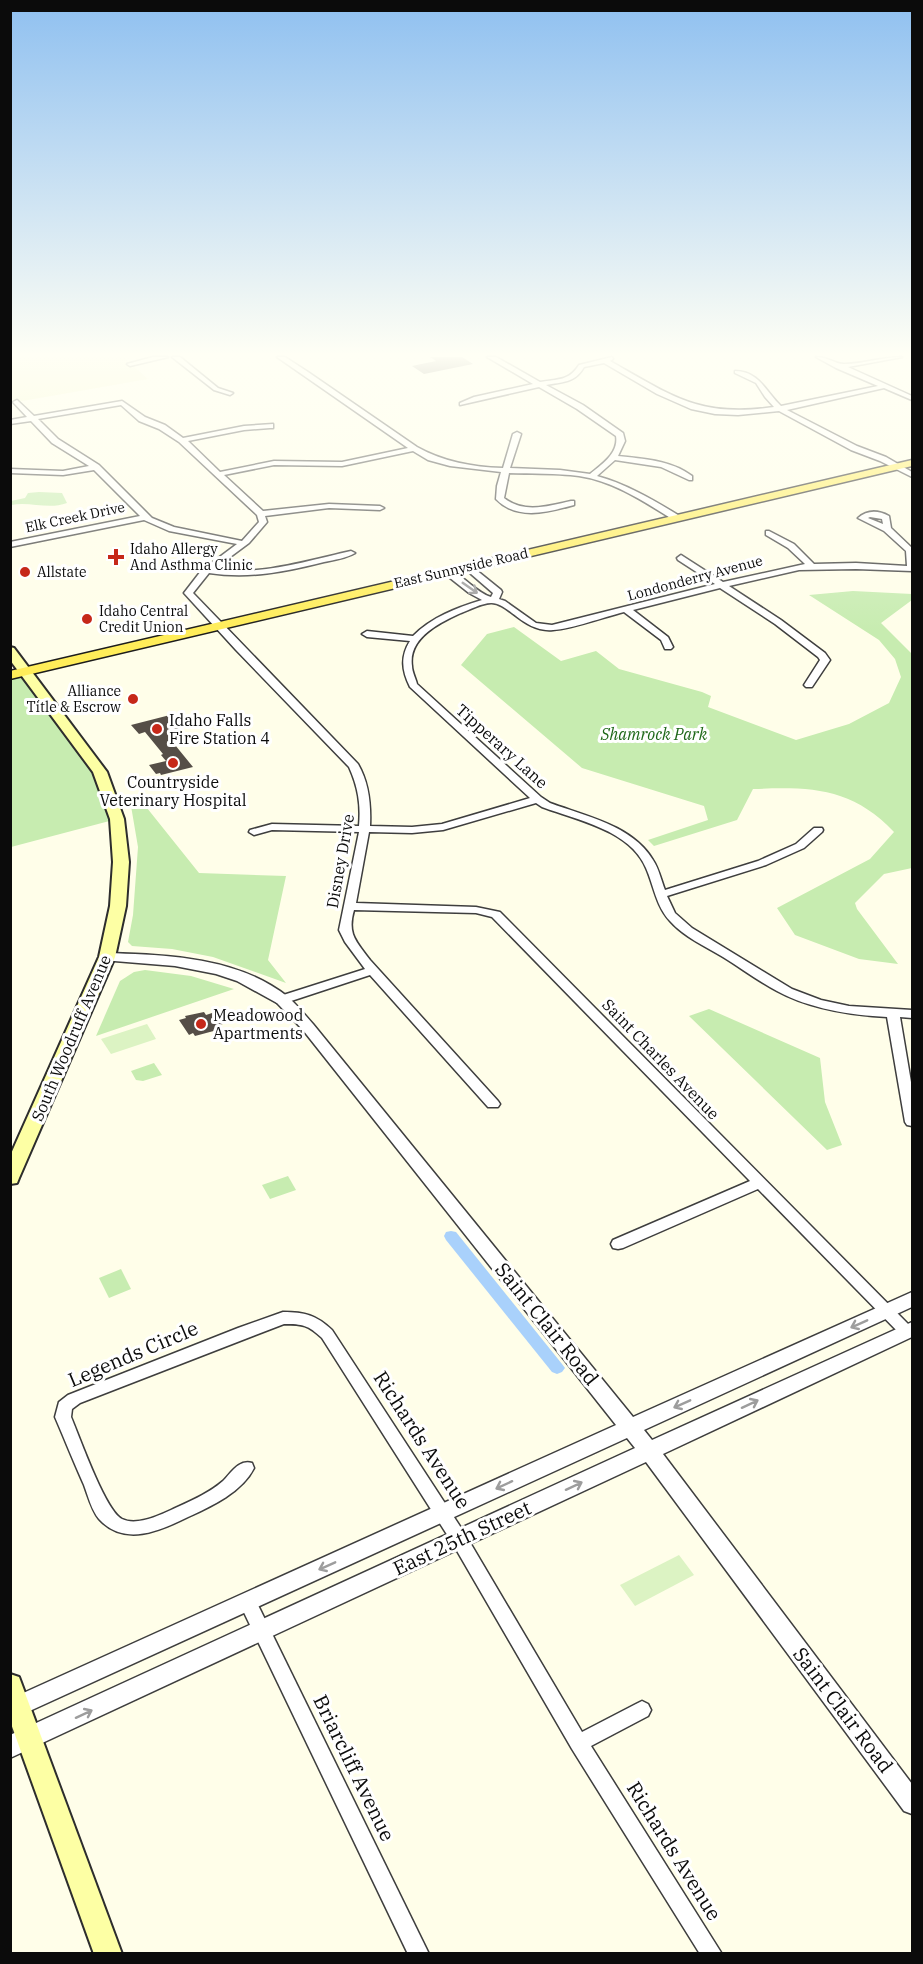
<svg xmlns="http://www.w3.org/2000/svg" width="923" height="1964" font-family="'IBM Plex Serif',serif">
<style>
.farmland{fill:#f5f7c7}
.green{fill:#c7ecb0}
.pitch{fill:#dcf3c3}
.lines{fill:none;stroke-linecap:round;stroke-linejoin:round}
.canal{fill:#a9d1fb;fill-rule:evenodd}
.building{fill:#554e47}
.minor-casing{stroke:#3e3e3e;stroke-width:3}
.tertiary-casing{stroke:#3e3e3e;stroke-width:3}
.secondary-casing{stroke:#2d2d2d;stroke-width:4}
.primary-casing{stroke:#1c1c1c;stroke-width:3}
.minor{fill:#fff;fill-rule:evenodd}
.tertiary{fill:#fff;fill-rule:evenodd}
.secondary{fill:#fdffa4;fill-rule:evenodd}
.primary{fill:#ffed59;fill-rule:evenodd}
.oneway{stroke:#9d9d9d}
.poi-dot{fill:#c62819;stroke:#fff;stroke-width:2}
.labels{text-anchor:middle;stroke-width:6;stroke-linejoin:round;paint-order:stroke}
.far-street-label{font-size:14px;fill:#0b0b0b;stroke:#fff}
.far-poi-label{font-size:14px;fill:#0b0b0b;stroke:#fff;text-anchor:start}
.poi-label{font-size:16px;fill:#0b0b0b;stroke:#fff;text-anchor:start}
.park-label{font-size:16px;font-style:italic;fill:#1d6717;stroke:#fff}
.street-label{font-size:16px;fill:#0b0b0b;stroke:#fff}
.near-street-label{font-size:20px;fill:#0b0b0b;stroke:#fff}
</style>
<rect width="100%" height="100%" fill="#fffee9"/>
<polygon class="farmland" points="11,357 123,357 148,379 11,403"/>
<g class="green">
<path d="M39 492 62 493 67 503C48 510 30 501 11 505V501L25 498 28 493Z"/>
<path d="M853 591 912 594V600L881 623 912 654V868L884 874 855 903 857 909 898 964 859 959 795 935 777 908 870 859 894 832C851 787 811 787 753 789L737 820 654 846 648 840 708 820 704 806 582 768 461 665 487 634 514 627 561 661 596 651 619 669 702 692 711 696 708 707 796 740 849 724 889 703 901 677 895 659 879 640 809 595Z"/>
<polygon points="26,671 97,768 117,819 11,847 11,675"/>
<polygon points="139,798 199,873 286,876 268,960 286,983 213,957 172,949 132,946 128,942 133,915 138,847 130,800"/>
<polygon points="145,970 191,976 234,989 96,1036 120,981 134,972"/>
<polygon points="709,1009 820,1058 825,1102 842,1145 827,1150 689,1016"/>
<polygon points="154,1063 162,1075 143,1081 136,1080 131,1071"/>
<polygon points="288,1176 296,1190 270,1199 262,1185"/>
<polygon points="121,1269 131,1289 109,1298 99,1278"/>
</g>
<g class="pitch">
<polygon points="147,1024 156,1039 111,1054 101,1039"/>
<polygon points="679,1555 694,1575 635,1606 620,1585"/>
</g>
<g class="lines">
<polygon class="canal" points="451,1231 456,1232 562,1364 565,1368 562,1372 557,1374 552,1372 446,1240 444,1236 446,1232"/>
</g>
<g class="building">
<polygon points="430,357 462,357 473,364 424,374 412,366 436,361"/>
<polygon points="174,714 182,723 176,725 185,736 171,740 193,767 161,775 160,773 156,774 149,765 166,761 161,755 163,754 145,732 139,734 131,725"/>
<polygon points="204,1012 206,1015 215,1012 223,1024 218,1025 221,1029 195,1036 193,1033 189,1035 179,1020 186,1018 185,1016"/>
</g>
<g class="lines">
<g class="minor-casing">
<g id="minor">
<polygon points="153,357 168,357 130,366 127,364"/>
<polygon points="172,357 180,357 218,388 233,393 230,395 214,390"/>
<path d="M277 357H285L308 372 417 447C444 462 472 467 503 468L513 434 517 432 521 434 510 468 560 470 590 474C602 464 619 453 616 436L577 409 539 387 460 405V403L474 397 533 384 487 357H496L540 382C558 379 569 381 579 365L612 357 613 359 610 361C672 396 699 418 774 407L765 397 756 383 735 373V371C759 371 766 392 781 406L878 386 836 368 816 357C828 357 835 364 844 364 863 364 882 357 902 357L848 367 912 396V400L884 388 787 410 857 446 886 457 912 472V477L880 461 851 450 779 411 738 415 715 414 691 409 657 394 604 363 584 367C575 383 562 382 546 385L583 405 623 433 625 441 618 456C644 459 671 460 692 476V480H689L661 467 615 460 597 476C626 484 652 499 678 515V519H672C643 501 613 481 579 476 556 473 532 474 509 473L504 498C524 514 548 506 571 501H574V505C548 512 517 521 496 499L497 486 501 472 450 466 428 460 413 451 342 466 274 465 224 475 263 511 329 504 380 506 384 508 380 510 329 508 265 516 267 522 249 543 214 569C261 576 306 561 351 551L355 553C347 558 334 560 324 562 285 572 249 579 209 573L193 593 358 764C369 783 371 804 370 826L412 827 442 824 530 798 410 687C402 671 400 657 410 641L367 637 362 634 367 631 413 636C432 617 456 608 482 600L469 593 445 574V570C458 569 476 593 491 597L493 593 463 567 470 565 501 590 502 592 499 599 505 601 536 623 552 625 715 584 678 560 677 558 681 555 723 582 805 564 788 548 766 535V531H769L794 544 814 564 856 563 907 566 906 551 884 531 858 518C867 510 878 510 889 516L891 528 912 548V571L856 569 799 570 729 586 781 620 825 653 830 660 812 687H806L804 685 820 660 818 657 775 624 720 588 633 610 668 637 673 647 671 649H665L661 640 624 612C604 617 572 629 553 630 524 633 508 602 491 603 482 603 469 610 461 613 439 623 408 638 412 666 412 672 416 679 417 684L541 797 550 803C585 816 632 825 653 860 659 869 661 880 665 890L758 861 796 844 814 828H822L823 830 822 832 804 848 766 865 667 896 675 913 692 928 792 989 821 1000 849 1006 912 1010V1018L900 1017 912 1088V1126L907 1125 905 1122 887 1017C850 1015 810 1009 777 991 758 981 741 968 723 957 705 946 684 937 670 921 656 906 654 886 646 868 630 830 577 820 542 807L536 803 443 830 412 833 369 832 356 903 476 907 500 912 912 1328V1336L907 1338 902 1336 758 1189 623 1248 618 1249 613 1248 611 1244 613 1240 750 1181 492 917 476 913 354 910C347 934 356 941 370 960L498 1101 500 1104 498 1107H488L370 975 285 1003H277L275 1000 277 997 365 969 345 942 339 930 359 832 272 830 254 835 249 832 250 830 272 824 359 826C361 804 358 787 349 767L236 650 184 593 201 571 237 544 169 531 144 520 10 547V542L140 516 94 470 63 475 10 473V469L63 471 89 466 52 443 31 421 10 424V420L27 417 13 402 17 400 34 416 122 401 145 417 165 425 183 438 244 426 273 424V428H270L244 430 188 441 220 472 274 461 342 462 408 448ZM121 405 139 421 159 429 179 442 257 515 259 522 242 541 174 527 152 518 99 465 58 439 38 419ZM870 517 882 519 883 524 868 518Z"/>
<path d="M283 1312C305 1312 316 1315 332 1330L465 1534 582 1732 636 1704 642 1701 648 1704 651 1710 648 1716 591 1746 722 1954H700L572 1749 453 1544 322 1338C308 1325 303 1324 284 1324L80 1403 72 1409 71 1417C80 1438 105 1510 122 1519 136 1526 158 1516 171 1510 188 1502 208 1494 223 1481 231 1473 239 1459 252 1463L254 1468C242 1492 212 1506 188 1517 160 1531 124 1547 99 1519 92 1511 88 1496 84 1485 74 1463 65 1440 55 1417L59 1402 68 1395 238 1328Z"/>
<polygon points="248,1594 254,1597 429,1954 408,1954 239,1602 242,1597"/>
</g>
</g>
<g class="tertiary-casing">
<path id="tertiary" d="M107 953C168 955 238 957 288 997 297 1005 305 1015 313 1024L633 1417 912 1292V1307L644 1430 652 1440 912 1322V1337L663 1454 912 1784V1814L904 1811 646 1462 10 1758V1735L635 1448 627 1438 10 1720V1699L616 1425 303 1030 277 1003 237 981 216 974 175 966 102 960 100 957Z"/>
</g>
<g class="secondary-casing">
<g id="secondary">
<polygon points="10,647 14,648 107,772 124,819 129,862 126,906 115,957 19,1178 17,1183 10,1184 10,1156 99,957 110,906 113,862 110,819 93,772 10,660"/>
<polygon points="10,1674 19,1677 22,1685 122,1954 94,1954 10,1721"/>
</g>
</g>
<g class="primary-casing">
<polygon id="primary" points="912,460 912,466 10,679 10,671"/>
</g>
<use href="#minor" class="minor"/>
<use href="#tertiary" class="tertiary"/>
<use href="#secondary" class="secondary"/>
<use href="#primary" class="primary"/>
</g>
<defs><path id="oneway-shaft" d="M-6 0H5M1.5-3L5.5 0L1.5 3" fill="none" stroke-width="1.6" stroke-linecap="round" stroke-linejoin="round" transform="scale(1.5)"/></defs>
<g class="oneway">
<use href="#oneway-shaft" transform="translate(470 588) rotate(35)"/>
<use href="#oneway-shaft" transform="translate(859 1324) rotate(156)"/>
<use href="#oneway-shaft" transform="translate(682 1404) rotate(156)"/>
<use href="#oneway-shaft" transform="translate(750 1404) rotate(-25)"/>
<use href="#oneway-shaft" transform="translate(504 1485) rotate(155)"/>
<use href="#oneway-shaft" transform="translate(574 1486) rotate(-25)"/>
<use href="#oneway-shaft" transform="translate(327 1566) rotate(156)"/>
<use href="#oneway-shaft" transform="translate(84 1714) rotate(-25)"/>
</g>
<linearGradient id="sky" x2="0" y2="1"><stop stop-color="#8fc0f0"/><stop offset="0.56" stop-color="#fffff5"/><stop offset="1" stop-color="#fffff5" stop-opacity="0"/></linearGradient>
<rect width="923" height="632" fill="url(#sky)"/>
<g class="poi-dot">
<path d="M113 548h6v6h6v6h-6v6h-6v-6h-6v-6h6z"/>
<circle cx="25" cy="572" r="6"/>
<circle cx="87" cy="619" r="6"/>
<circle cx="133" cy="699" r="6"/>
<circle cx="157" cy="729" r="6"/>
<circle cx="173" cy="763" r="6"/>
<circle cx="201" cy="1024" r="6"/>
</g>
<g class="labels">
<g class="far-street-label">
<text transform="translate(75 517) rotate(-12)" y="5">Elk Creek Drive</text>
<text transform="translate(461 568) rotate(-13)" y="5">East Sunnyside Road</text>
<text transform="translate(695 578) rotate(-15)" y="5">Londonderry Avenue</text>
</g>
<g class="far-poi-label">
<text x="130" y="554">Idaho Allergy<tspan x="130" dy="16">And Asthma Clinic</tspan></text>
<text x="37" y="577">Allstate</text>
<text x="99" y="616">Idaho Central<tspan x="99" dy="16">Credit Union</tspan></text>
<text x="121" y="696" text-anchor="end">Alliance<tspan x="121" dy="16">Title &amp; Escrow</tspan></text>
</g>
<g class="poi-label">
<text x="169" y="726">Idaho Falls<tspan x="169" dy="18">Fire Station 4</tspan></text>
<text x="173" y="788" text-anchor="middle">Countryside<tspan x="173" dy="18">Veterinary Hospital</tspan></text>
<text x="213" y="1021">Meadowood<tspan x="213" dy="18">Apartments</tspan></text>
</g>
<g class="park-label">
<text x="654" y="740">Shamrock Park</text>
</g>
<g class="street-label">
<text transform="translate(502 746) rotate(42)" y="6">Tipperary Lane</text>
<text transform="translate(340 861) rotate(-80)" y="6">Disney Drive</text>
<text transform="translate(71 1038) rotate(-67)" y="6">South Woodruff Avenue</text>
<text transform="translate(661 1059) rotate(46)" y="6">Saint Charles Avenue</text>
</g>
<g class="near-street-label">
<text transform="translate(547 1324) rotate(51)" y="7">Saint Clair Road</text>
<text transform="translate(133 1354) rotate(-23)" y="7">Legends Circle</text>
<text transform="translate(422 1440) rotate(57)" y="7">Richards Avenue</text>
<text transform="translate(462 1538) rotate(-25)" y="7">East 25th Street</text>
<text transform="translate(843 1710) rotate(53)" y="7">Saint Clair Road</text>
<text transform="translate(354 1768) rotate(64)" y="7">Briarcliff Avenue</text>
<text transform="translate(674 1851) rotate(58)" y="7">Richards Avenue</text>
</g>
</g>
<rect width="923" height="1964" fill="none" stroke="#0b0b0b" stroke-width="24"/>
</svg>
